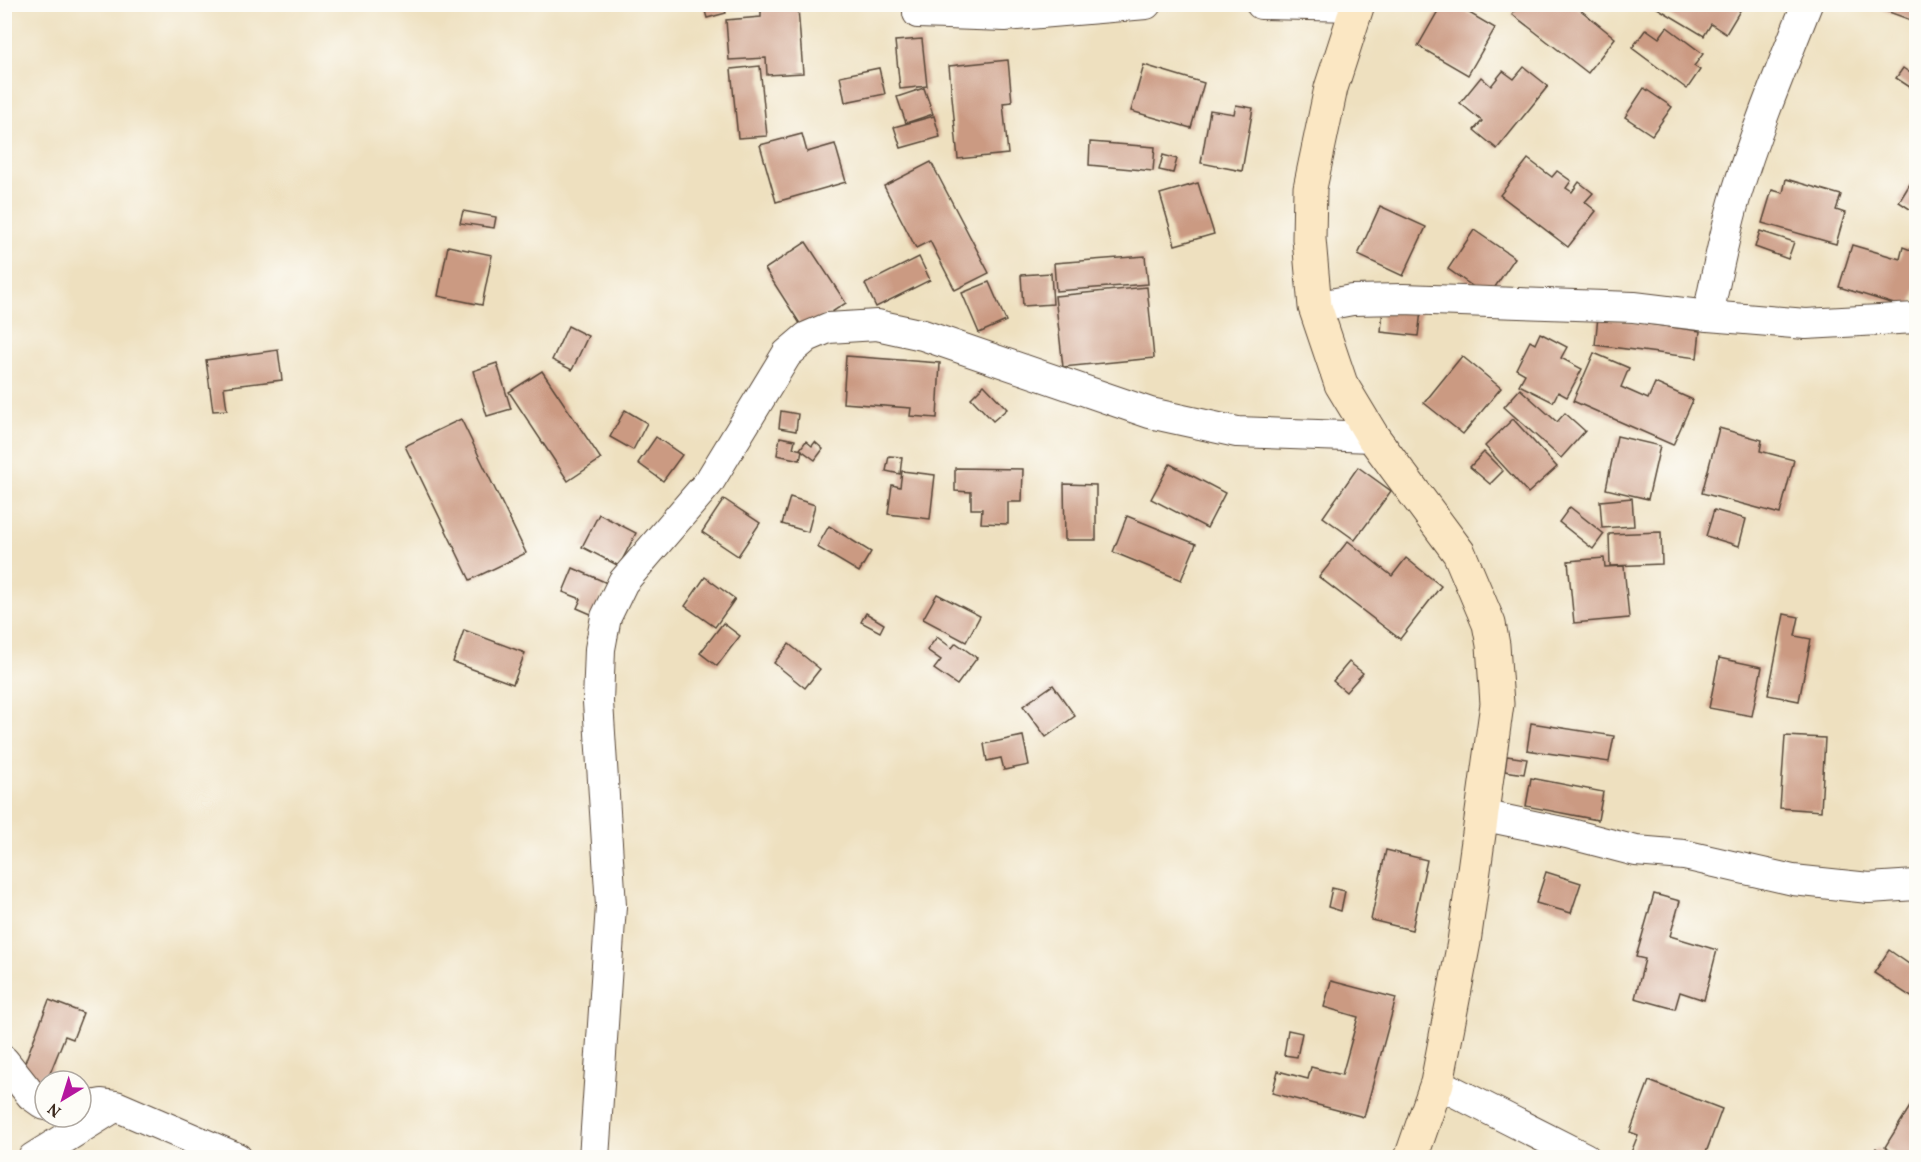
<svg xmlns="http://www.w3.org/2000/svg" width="1921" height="1162" font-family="Vollkorn,serif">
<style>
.building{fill:#cb9a82}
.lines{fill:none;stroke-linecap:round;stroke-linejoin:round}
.street-casing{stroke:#564536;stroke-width:32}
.secondary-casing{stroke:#564536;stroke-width:35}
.street{stroke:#fff;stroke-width:30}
.secondary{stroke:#fbe7c3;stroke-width:33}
</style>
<rect width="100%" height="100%" fill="#fdfcf7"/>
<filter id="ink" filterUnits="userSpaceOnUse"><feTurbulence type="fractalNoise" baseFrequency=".0167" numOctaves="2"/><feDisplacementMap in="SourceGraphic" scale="12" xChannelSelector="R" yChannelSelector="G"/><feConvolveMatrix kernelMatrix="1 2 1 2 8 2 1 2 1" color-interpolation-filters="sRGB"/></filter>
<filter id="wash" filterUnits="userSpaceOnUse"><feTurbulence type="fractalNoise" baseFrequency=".008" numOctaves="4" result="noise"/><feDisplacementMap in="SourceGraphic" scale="24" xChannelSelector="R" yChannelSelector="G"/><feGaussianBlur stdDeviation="1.35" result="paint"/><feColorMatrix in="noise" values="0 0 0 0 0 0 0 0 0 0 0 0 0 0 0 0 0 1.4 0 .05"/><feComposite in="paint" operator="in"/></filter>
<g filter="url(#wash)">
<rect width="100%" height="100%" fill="#eee0bf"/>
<g id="blocks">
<g class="building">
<polygon points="703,4 723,4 726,13 707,18"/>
<polygon points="1442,4 1454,4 1495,28 1468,75 1418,46"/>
<polygon points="1520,4 1573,4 1615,38 1588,73 1512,14"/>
<polygon points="1656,4 1744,4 1726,34 1711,24 1704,36 1654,6"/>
<polygon points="1870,4 1916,4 1916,22 1870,5"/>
<polygon points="798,8 803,73 767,75 766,58 729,60 726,20 761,17 761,10"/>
<polygon points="1667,27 1703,54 1694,66 1700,70 1687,89 1632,48 1646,29 1659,38"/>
<polygon points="922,39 927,86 900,89 895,41"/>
<polygon points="1008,60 1012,102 1003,103 1008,154 958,159 949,66"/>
<polygon points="1144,65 1204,83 1191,128 1131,111"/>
<polygon points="760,66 767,136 738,138 731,69"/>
<polygon points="1524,67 1548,86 1497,149 1474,130 1482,121 1460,103 1481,77 1491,86 1503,71 1514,79"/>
<polygon points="879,68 885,94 845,102 840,76"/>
<polygon points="1903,68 1916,77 1916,91 1896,78"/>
<polygon points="924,88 933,114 906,123 897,97"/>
<polygon points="1644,88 1672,107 1652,135 1625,117"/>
<polygon points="1236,105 1253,108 1242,171 1201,163 1210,110 1234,114"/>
<polygon points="934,116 940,137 901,148 894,127"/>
<polygon points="802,134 807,152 835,144 846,182 776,202 760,145"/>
<polygon points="1090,142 1155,147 1153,171 1089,165"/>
<polygon points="1163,155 1177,159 1173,173 1159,170"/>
<polygon points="1528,159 1552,177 1557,171 1571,181 1566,188 1572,192 1579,182 1593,193 1585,202 1596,211 1568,247 1500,195"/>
<polygon points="931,162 989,273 955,290 930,241 916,248 884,186"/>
<polygon points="1916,174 1916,213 1899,202"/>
<polygon points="1786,179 1841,195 1836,210 1845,213 1836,244 1762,223 1772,190 1783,193"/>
<polygon points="1198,183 1214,234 1175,245 1160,194"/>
<polygon points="1380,206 1426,227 1403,276 1358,255"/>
<polygon points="463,211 496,217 494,228 460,223"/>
<polygon points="1474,230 1515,258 1488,297 1448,269"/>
<polygon points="1760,231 1794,242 1788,259 1755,247"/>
<polygon points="806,242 846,303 804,330 765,269"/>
<polygon points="1852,245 1900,259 1903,247 1916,252 1916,289 1910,309 1839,287"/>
<polygon points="448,246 492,255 482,305 438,296"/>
<polygon points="1145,256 1148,284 1056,291 1054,263"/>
<polygon points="919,257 930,280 876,307 865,284"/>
<polygon points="1051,273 1053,304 1023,306 1021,275"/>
<polygon points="989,282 1006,321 979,333 962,293"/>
<polygon points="1147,287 1154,358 1063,367 1055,296"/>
<polygon points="1383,307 1421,311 1418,336 1381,332"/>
<polygon points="1598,317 1700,331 1697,358 1595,345"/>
<polygon points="568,326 588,336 572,370 552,360"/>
<polygon points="1540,333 1567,347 1561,358 1582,369 1567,397 1558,392 1553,402 1519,385 1525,374 1516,369 1530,341 1535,344"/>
<polygon points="278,350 282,380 224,387 227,410 213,411 206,360"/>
<polygon points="1594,353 1629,368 1621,387 1648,399 1655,383 1693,400 1673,445 1573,401"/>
<polygon points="846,356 940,363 937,418 910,416 911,408 843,403"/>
<polygon points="1462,356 1501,388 1463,434 1424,403"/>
<polygon points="497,363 511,409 487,416 473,371"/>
<polygon points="542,371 601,459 568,481 509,392"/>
<polygon points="984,385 1007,409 993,421 971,398"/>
<polygon points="1520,389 1557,422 1565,413 1585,431 1561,458 1504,407"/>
<polygon points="625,410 647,423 633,450 610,437"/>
<polygon points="781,411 798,414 796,431 779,428"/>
<polygon points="461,419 526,553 470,580 405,446"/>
<polygon points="1513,419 1557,467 1528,493 1485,446"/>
<polygon points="1719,428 1762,440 1760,451 1794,460 1780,514 1702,493"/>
<polygon points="1617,436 1660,446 1648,499 1606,489"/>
<polygon points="656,437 682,455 663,481 638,463"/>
<polygon points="780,437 795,440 793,448 802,450 800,460 777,455"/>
<polygon points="806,441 812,446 815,442 823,449 815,460 800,449"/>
<polygon points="1484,452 1503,471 1490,484 1470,467"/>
<polygon points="889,456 902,457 900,474 886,471"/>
<polygon points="1170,464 1225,493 1207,528 1151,499"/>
<polygon points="1358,467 1391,491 1355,540 1323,517"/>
<polygon points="955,468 1023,469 1022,502 1008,502 1008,524 981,523 982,509 971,509 971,492 955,491"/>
<polygon points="902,471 935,475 930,519 888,514 892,485 900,487"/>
<polygon points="1064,484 1096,485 1096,540 1065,540"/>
<polygon points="790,497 815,505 808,532 782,524"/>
<polygon points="1632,498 1634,526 1602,528 1600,501"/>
<polygon points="724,499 760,523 738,556 702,532"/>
<polygon points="1570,507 1604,534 1593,549 1559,522"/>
<polygon points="1714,510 1746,519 1739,546 1706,536"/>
<polygon points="599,514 636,533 619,566 582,547"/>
<polygon points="1127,516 1196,544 1181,580 1113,552"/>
<polygon points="829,526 871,552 859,572 817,547"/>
<polygon points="1661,532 1662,564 1610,566 1609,534"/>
<polygon points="1348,541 1392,576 1406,558 1441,586 1400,639 1319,577"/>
<polygon points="1604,558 1605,567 1624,566 1629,618 1574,623 1568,561"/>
<polygon points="573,568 607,583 593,615 577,608 581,599 563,592"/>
<polygon points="705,577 735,599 715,627 685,606"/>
<polygon points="937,594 980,616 966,642 923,619"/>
<polygon points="866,613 884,624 880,632 861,622"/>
<polygon points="1784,614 1799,617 1795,636 1811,639 1799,701 1768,695"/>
<polygon points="723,623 740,636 717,666 700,653"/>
<polygon points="464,630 525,653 513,684 453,662"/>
<polygon points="937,637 952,648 956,643 977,658 957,685 934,669 941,660 927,650"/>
<polygon points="789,644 820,669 805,688 774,663"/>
<polygon points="1719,658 1762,667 1752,716 1709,708"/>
<polygon points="1349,662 1363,673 1346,692 1333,681"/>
<polygon points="1053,685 1075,716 1046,737 1023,706"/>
<polygon points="1531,723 1614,736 1609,762 1527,750"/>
<polygon points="1023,736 1029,765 1004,770 1001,758 987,761 984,744"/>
<polygon points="1785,736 1825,738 1821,811 1780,808"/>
<polygon points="1507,756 1527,759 1524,774 1505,771"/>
<polygon points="1531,778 1603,792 1598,820 1526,806"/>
<polygon points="1386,850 1427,860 1412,930 1371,920"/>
<polygon points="1546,872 1581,883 1571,913 1536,903"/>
<polygon points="1332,888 1345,891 1341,911 1328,907"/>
<polygon points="1654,894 1680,901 1670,936 1717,950 1704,1000 1680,992 1675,1009 1635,998 1645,959 1636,957"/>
<polygon points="1889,950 1916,969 1916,1000 1874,973"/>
<polygon points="1331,981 1396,998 1364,1117 1272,1093 1278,1071 1308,1079 1311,1067 1342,1075 1358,1017 1324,1007"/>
<polygon points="49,1000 83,1013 73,1039 65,1036 47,1081 45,1081 45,1085 20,1075"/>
<polygon points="1288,1030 1302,1033 1297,1057 1284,1055"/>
<polygon points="1649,1081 1722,1109 1704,1158 1687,1154 1685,1158 1637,1158 1630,1155 1638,1135 1630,1132"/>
<polygon points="1916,1097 1916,1148 1911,1158 1900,1158 1885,1147"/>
<polygon points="1876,1148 1890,1158 1869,1158"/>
</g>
</g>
</g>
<g filter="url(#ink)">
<use href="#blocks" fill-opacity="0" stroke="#564536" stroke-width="1.5"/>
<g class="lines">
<g class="street-casing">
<g id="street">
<polyline points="1261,4 1357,6"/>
<polyline points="918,13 1005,16 1146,4"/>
<polyline points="1315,307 1352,300 1403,299 1634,307 1708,316 1806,324 1916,318"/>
<path d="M1708 316C1716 276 1724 235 1736 195 1756 130 1782 67 1807 4"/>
<polyline points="1481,815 1567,833 1636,851 1684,855 1793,880 1869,888 1916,885"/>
<polyline points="4,1061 31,1095 45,1105"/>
<polyline points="1437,1083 1585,1158"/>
<polyline points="81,1108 102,1104 116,1106 237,1158"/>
<polyline points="33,1158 113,1108"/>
<polyline points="594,1158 611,906 598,702 600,649 606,617 623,582 709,482 787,354 807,337 828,328 877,325 923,335 1150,413 1237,432 1373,437"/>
</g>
</g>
<g class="secondary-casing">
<polyline id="secondary" points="1358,4 1331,88 1310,188 1309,239 1315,307 1341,384 1373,437 1459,553 1489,624 1493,645 1497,704 1464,942 1437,1083 1411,1158"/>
</g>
<use href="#street" class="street"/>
<use href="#secondary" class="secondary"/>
</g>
</g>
<rect width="1921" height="1162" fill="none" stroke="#fdfcf7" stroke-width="24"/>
<g transform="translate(63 1099) rotate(218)"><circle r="28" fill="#fdfcf7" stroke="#afa8a0" stroke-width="1.5"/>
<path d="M0-4.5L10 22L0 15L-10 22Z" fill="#b5179e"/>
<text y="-9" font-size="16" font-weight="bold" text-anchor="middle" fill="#3b2a1e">N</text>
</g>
</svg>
